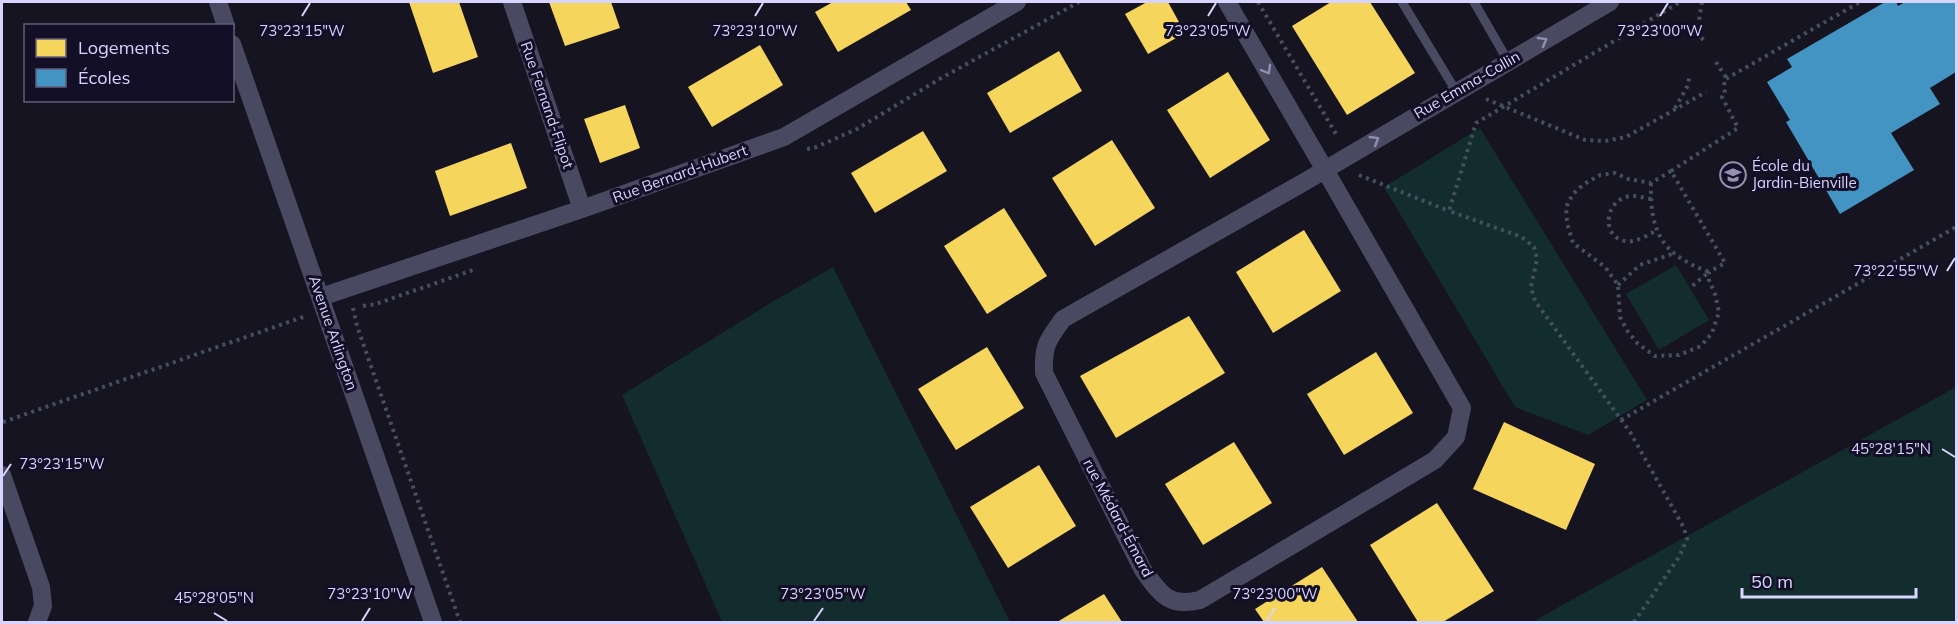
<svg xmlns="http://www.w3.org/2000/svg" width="1958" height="624" font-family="Mulish,sans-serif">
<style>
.green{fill:#132c2d}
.homes{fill:#f6d55c}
.schools{fill:#4393c3}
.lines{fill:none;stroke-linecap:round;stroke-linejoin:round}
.path{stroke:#44505f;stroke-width:4;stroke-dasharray:3 4.5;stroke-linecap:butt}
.service{stroke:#4a4962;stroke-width:9}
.minor{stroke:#4a4962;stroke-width:18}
.oneway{stroke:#928eb0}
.ticks{fill:none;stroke:#d9d4ff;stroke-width:2}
.labels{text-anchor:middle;stroke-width:6;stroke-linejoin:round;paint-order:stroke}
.street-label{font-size:15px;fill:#d9d4ff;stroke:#130f26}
.poi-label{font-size:15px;fill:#d9d4ff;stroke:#130f26;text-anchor:start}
.ticks-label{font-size:15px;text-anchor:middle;fill:#d9d4ff;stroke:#130f26;stroke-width:6;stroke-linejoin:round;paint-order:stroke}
</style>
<rect width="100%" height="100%" fill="#161421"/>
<g class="green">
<polygon points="1480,128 1647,400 1588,435 1515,407 1384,187"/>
<polygon points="1676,265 1709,320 1659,350 1626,294"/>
<polygon points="833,267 1010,622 722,622 622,395 772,302"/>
<polygon points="1956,387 1956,622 1532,622"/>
</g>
<g class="homes">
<polygon points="409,2 459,2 478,57 433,73"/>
<polygon points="549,2 611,2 620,28 565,46"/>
<polygon points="833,2 906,2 911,10 838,52 815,12"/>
<polygon points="1147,2 1168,2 1185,33 1148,54 1125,14"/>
<polygon points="1331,2 1370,2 1415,73 1347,115 1292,26"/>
<polygon points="760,45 783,85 712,127 688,87"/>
<polygon points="1059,51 1082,91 1010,133 987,93"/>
<polygon points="1228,72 1270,140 1210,178 1167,110"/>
<polygon points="625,105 640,148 600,163 584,119"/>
<polygon points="923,131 947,171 875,213 851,173"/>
<polygon points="1112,140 1155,208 1095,246 1052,178"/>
<polygon points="511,143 527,188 450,216 435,171"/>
<polygon points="1004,208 1047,276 987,314 944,246"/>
<polygon points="1304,230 1341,291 1273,333 1236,272"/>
<polygon points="1189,316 1225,373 1116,438 1080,376"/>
<polygon points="987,347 1024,408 956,450 918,389"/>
<polygon points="1376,352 1413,413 1344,455 1307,394"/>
<polygon points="1504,422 1595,464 1566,530 1473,489"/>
<polygon points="1234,442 1272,503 1203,545 1165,484"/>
<polygon points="1039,465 1076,526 1008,568 970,507"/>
<polygon points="1437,503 1494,591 1443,622 1418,622 1370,545"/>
<polygon points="1322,567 1358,622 1264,622 1255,609"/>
<polygon points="1104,594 1122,622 1057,622"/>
</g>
<polygon class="schools" points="1885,2 1896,2 1898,6 1905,2 1956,2 1956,72 1930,88 1940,104 1891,133 1914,170 1840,214 1786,122 1790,120 1767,82 1792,67 1787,59"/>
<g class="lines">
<g class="path">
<polyline points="1258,2 1336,134"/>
<polyline points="1702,2 1697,32 1704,41"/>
<polyline points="1716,62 1727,79"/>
<polyline points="1486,99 1585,140 1605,141 1626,137 1706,92"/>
<polyline points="1675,108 1687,87 1690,75"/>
<polyline points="807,149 814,148 857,129 943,77 1079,2"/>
<polyline points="1671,171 1651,183 1628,179 1615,173 1600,175 1584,184 1573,194 1566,207 1567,223 1573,243 1605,267 1618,285 1620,317 1628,332 1638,344 1655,356 1679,355 1701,346 1712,333 1719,312 1715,294 1709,280 1709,272 1725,263 1671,171 1738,128 1722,97 1725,94 1724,80 1860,2"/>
<polyline points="1359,175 1449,211"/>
<path d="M1651 183C1650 232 1661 254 1709 272L1690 288"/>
<path d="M1651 199C1645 198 1638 196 1632 196 1605 197 1600 237 1625 241 1636 243 1647 235 1656 231"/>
<polyline points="1618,285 1640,265 1672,254"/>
<polyline points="363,306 376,304 476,269"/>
<polyline points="353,308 357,326 460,622"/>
<polyline points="1621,420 1956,227"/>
<polyline points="3,422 306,316"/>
<polyline points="1634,622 1679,557 1687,539 1684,528 1630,432 1535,301 1531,287 1537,259 1534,247 1522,237 1449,211 1476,123 1680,2"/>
</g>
<g class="service">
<polyline points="1402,2 1456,91"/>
<polyline points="1474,2 1508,61"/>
</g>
<g class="minor">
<polyline points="218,2 226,26"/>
<polyline points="512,2 582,209"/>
<path d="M1227 2 1325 170 1336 189 1462 408 1456 437 1435 460 1200 600C1168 608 1160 593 1143 570L1044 373C1043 345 1047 341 1063 319L1306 181C1407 121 1508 61 1610 2"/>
<polyline points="232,44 433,622"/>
<polyline points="321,297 582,209 784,137 1017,2"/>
<polyline points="2,475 41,587 43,606 37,622"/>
</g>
</g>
<defs><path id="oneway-chevron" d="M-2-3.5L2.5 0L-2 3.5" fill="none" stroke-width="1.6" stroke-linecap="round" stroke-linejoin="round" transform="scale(1.5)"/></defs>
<g class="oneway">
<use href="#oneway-chevron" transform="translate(1543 41) rotate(-30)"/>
<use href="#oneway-chevron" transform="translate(1267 70) rotate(60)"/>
<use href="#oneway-chevron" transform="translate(1375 140) rotate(-31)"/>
</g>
<path class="ticks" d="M302 16 310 3M755 16 763 3M1208 16 1216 3M1660 16 1668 3M1947 271 1955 258M1942 449 1955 457M3 476 11 464M214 613 227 621M362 621 370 608M814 621 823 608M1267 621 1275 608"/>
<defs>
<g id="school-ring" transform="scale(1.35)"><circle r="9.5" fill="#130f26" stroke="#9591b1" stroke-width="1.5"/><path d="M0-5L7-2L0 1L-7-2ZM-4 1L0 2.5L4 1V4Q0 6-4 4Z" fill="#9591b1"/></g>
</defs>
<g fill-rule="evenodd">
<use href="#school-ring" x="1733" y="175"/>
</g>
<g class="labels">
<g class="street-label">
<text transform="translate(1467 85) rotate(-30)" y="5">Rue Emma-Collin</text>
<text transform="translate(547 105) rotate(71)" y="5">Rue Fernand-Flipot</text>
<text transform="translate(680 174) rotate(-20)" y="5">Rue Bernard-Hubert</text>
<text transform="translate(333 333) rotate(71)" y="5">Avenue Arlington</text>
<text transform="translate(1118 518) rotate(62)" y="5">rue Médard-Émard</text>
</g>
<g class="poi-label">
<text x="1752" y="171">École du<tspan x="1752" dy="17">Jardin-Bienville</tspan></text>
</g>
</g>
<g class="ticks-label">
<text x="302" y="36">73°23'15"W</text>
<text x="755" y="36">73°23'10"W</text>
<text x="1208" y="36">73°23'05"W</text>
<text x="1660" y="36">73°23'00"W</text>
<text x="1896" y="276">73°22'55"W</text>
<text x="1891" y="454">45°28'15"N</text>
<text x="62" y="469">73°23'15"W</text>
<text x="370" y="599">73°23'10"W</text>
<text x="823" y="599">73°23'05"W</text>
<text x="1275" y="599">73°23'00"W</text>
<text x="214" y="603">45°28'05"N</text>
</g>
<rect width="1958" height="624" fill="none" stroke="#d9d4ff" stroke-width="6"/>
<rect x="24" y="24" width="210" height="78" fill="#130f26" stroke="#625e7d" stroke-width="1.5"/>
<rect x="36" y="39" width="30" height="18" fill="#f6d55c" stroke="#625e7d" stroke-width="1.5"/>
<text x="78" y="54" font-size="18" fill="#d9d4ff">Logements</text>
<rect x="36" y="69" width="30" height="18" fill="#4393c3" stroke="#625e7d" stroke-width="1.5"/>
<text x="78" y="84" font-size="18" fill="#d9d4ff">Écoles</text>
<path d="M1742 588v9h174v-9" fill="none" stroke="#d9d4ff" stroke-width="3"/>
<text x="1751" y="588" font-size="18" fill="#d9d4ff" stroke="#130f26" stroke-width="4.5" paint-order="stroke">50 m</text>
</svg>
